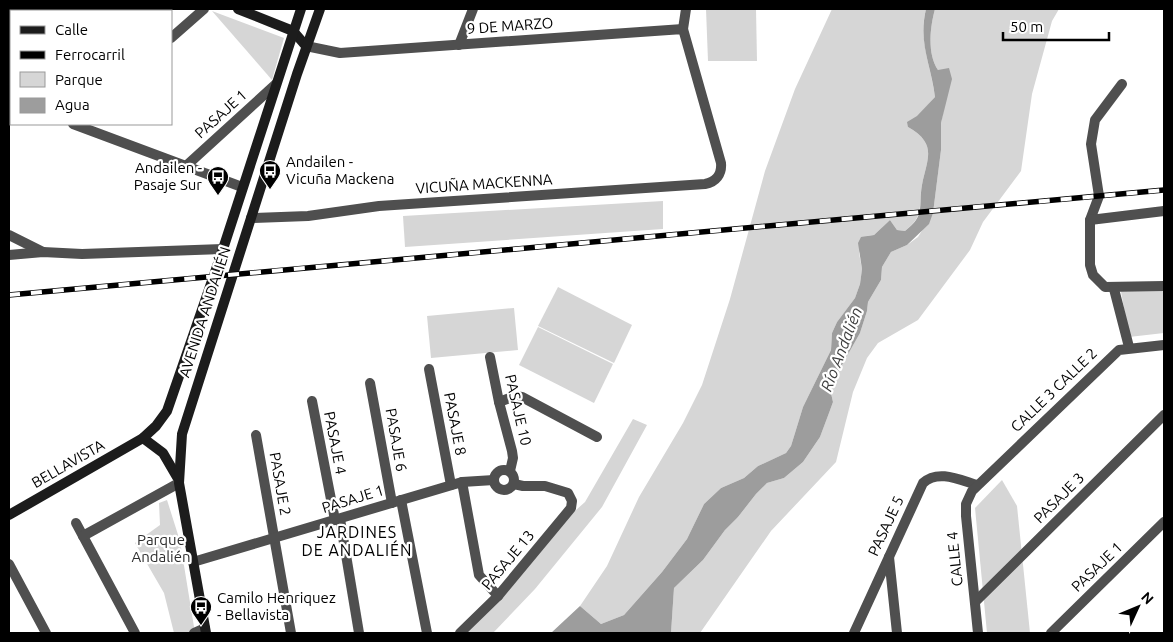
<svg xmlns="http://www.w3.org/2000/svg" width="1173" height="642" font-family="Ubuntu,sans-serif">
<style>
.green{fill:#d6d6d6}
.water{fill:#9d9d9d}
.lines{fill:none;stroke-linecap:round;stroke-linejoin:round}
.minor{stroke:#4f4f4f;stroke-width:10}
.secondary{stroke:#1c1c1c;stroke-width:10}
.rail-casing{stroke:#000;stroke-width:5.5}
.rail{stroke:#fff;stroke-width:4;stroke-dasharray:11;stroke-linecap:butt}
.labels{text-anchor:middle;stroke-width:4.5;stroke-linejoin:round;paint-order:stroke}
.street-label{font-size:15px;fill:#000;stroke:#fff}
.poi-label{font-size:15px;fill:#000;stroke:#fff;text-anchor:start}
.park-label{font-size:15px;fill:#2d2d2d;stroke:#fff}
.water-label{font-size:16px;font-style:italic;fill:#3e3e3e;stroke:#fff}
.neighbourhood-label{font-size:16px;letter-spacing:1px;fill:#000;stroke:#fff}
</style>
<rect width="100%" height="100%" fill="#fff"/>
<g class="green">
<polygon points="706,9 756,9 757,61 708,61"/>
<path d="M832 9H926C918 40 931 66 935 97L908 127C938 144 927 159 922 185 918 207 925 215 905 231L897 230 890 220 874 235 867 236 859 253 862 269 860 284 855 298 837 322 832 333 831 350 803 407 791 446 786 453 758 466 744 478 721 488 704 504 687 539 662 572 624 615 601 624 580 606 607 566 639 497 683 423 702 385 730 299 765 171 795 89Z"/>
<path d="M935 9H1059L1052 21 1032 94 1021 171 983 222 970 250 918 320 878 343 867 358 853 392 836 462 771 531 700 633H671L674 588 703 560 725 530 738 517 756 494 767 483 784 478 803 462 820 437 829 413 833 402 830 389 833 381 860 333 867 311 868 302 881 280 882 267 891 252 907 245 918 237 933 213 941 150V123L948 89 945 70H938C927 54 930 27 935 9Z"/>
<polygon points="212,11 284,38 272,80"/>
<polygon points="663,201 663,229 405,247 403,216"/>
<polygon points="1120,286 1164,286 1164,333 1129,337"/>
<polygon points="558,287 632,325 614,363 538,326"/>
<polygon points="514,308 518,350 431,358 427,316"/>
<polygon points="538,327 613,364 594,403 519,365"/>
<polygon points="633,419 647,425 602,507 535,589 493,633 462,633 548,535 585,502"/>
<polygon points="1002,480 1017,506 1030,633 987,633 975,508"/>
<polygon points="167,500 180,541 195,633 174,633 164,593 135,543 160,525 159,503"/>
</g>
<path class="water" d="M926 9H935C930 27 927 54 938 70L949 68 952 79 941 123V150L933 213 929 224 907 245 891 252 882 267 881 280 868 302 867 311 860 333 833 381 830 389 833 402 829 413 820 437 803 462 784 478 767 483 756 494 738 517 725 530 703 560 674 588 671 633H551L580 606 601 624 624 615 662 572 687 539 704 504 721 488 744 478 758 466 786 453 791 446 803 407 831 350 832 333 837 322 855 298 860 284 862 269 858 243 861 237 874 235 890 220 897 230 905 231C926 215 918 207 922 185 927 159 938 144 908 127L907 122 917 116 935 97C931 64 918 43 926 9Z"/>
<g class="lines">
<g class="minor">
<polyline points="44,11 47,9"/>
<polyline points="683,29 686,9"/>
<polyline points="171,38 204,9"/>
<polyline points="9,43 11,40"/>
<polyline points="459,45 473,9"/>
<polyline points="1122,84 1095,120 1091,144 1099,196 1090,220 1090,265 1093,275 1105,287 1164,286"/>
<polyline points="9,100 11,101"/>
<polyline points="73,124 242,187"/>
<polyline points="186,166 276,84"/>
<path d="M251 218 308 216 379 206 705 184C716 182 722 174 721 163L683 29 340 53 306 46"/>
<polyline points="1090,220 1164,211"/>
<polyline points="9,235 43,252"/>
<polyline points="9,255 43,252 82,254 223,249"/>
<polyline points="1114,289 1129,347"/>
<polyline points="490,357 499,402 512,451 513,458 510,471"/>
<polyline points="429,369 451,485"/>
<polyline points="370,383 392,503"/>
<polyline points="312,401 335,520"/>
<polyline points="499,402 515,396 522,397 597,437"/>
<polyline points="256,435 291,633"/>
<circle cx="504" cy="480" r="10"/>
<polyline points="462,482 479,575 498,596"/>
<polyline points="401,500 427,633"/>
<polyline points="340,519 359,633"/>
<polyline points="76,523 135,633"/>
<polyline points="83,536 179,483"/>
<polyline points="889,557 897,633"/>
<polyline points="193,562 462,482 494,480"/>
<polyline points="9,564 46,633"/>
<polyline points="975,602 1164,415"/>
<polyline points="194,633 205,628"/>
<polyline points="460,633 498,596 571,508 572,501 568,493 545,486 523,486 514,484"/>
<path d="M854 633 923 483C938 469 960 480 977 485"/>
<polyline points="978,633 966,516 966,504 972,491 1119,350 1164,345"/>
<polyline points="1051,633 1164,522"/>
</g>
<g class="secondary">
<polyline points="238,9 293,31 306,46"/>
<polyline points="143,438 163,453 177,477"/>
<polyline points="9,515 143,438 156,426 167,411 223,249 301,9"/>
<polyline points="206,633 179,483 182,434 297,74 320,9"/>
</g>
<g class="rail-casing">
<polyline id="rail" points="9,295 1164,190"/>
</g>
<use href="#rail" class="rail"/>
</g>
<defs>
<g id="bus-pin" transform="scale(1.125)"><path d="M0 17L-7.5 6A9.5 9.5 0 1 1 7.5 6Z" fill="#000" stroke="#fff"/><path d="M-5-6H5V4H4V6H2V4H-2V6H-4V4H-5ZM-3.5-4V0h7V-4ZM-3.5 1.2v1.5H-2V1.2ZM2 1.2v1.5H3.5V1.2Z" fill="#fff"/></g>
</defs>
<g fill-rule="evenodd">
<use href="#bus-pin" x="270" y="171"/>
<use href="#bus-pin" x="218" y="177"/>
<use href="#bus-pin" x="201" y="607"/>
</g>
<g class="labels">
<g class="street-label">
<text transform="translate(510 26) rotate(-4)" y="5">9 DE MARZO</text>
<text transform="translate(221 114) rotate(-42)" y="5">PASAJE 1</text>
<text transform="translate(484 184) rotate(-4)" y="5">VICUÑA MACKENNA</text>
<text transform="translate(205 312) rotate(-72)" y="5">AVENIDA ANDALIÉN</text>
<text transform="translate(1054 390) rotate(-44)" y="5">CALLE 3 CALLE 2</text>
<text transform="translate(518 410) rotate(77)" y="5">PASAJE 10</text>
<text transform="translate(455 424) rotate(79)" y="5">PASAJE 8</text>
<text transform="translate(396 440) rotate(80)" y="5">PASAJE 6</text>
<text transform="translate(335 443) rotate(79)" y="5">PASAJE 4</text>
<text transform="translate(68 464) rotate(-30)" y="5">BELLAVISTA</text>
<text transform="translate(280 484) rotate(80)" y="5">PASAJE 2</text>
<text transform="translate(1059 498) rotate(-45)" y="5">PASAJE 3</text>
<text transform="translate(353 499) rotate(-17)" y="5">PASAJE 1</text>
<text transform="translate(886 526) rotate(-65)" y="5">PASAJE 5</text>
<text transform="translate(955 559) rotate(-96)" y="5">CALLE 4</text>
<text transform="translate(508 560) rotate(-50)" y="5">PASAJE 13</text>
<text transform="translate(1097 567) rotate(-44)" y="5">PASAJE 1</text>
</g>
<g class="poi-label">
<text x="286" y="167">Andailen -<tspan x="286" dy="17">Vicuña Mackena</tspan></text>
<text x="202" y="173" text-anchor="end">Andailen -<tspan x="202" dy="17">Pasaje Sur</tspan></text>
<text x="217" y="603">Camilo Henriquez<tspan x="217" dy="17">- Bellavista</tspan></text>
</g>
<g class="park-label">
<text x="161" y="545">Parque<tspan x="161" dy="17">Andalién</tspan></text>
</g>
<g class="water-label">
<text transform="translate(841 349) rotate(-69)" y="6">Río Andalién</text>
</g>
<g class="neighbourhood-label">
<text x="357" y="538">JARDINES<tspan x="357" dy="18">DE ANDALIÉN</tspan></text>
</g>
</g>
<rect width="1173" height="642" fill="none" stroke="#000000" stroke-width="20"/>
<rect x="10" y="10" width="162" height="115" fill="#ffffff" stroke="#999999"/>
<rect x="20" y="26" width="25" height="8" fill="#1c1c1c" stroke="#999999"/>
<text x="55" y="35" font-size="15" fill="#000000">Calle</text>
<rect x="20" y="51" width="25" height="8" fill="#000000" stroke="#999999"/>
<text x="55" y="60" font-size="15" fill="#000000">Ferrocarril</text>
<rect x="20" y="72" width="25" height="15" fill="#d6d6d6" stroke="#999999"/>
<text x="55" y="85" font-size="15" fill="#000000">Parque</text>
<rect x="20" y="98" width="25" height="15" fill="#9d9d9d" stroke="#999999"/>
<text x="55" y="110" font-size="15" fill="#000000">Agua</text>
<g transform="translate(1138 607) rotate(46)" stroke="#ffffff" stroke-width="4" paint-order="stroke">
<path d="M0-4L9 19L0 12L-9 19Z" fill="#000000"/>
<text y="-8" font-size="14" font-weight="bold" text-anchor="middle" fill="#000000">N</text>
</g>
<path d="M1003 32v8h106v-8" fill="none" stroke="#000000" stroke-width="2.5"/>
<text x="1010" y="32" font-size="15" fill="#000000" stroke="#ffffff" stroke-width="4" paint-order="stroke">50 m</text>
</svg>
